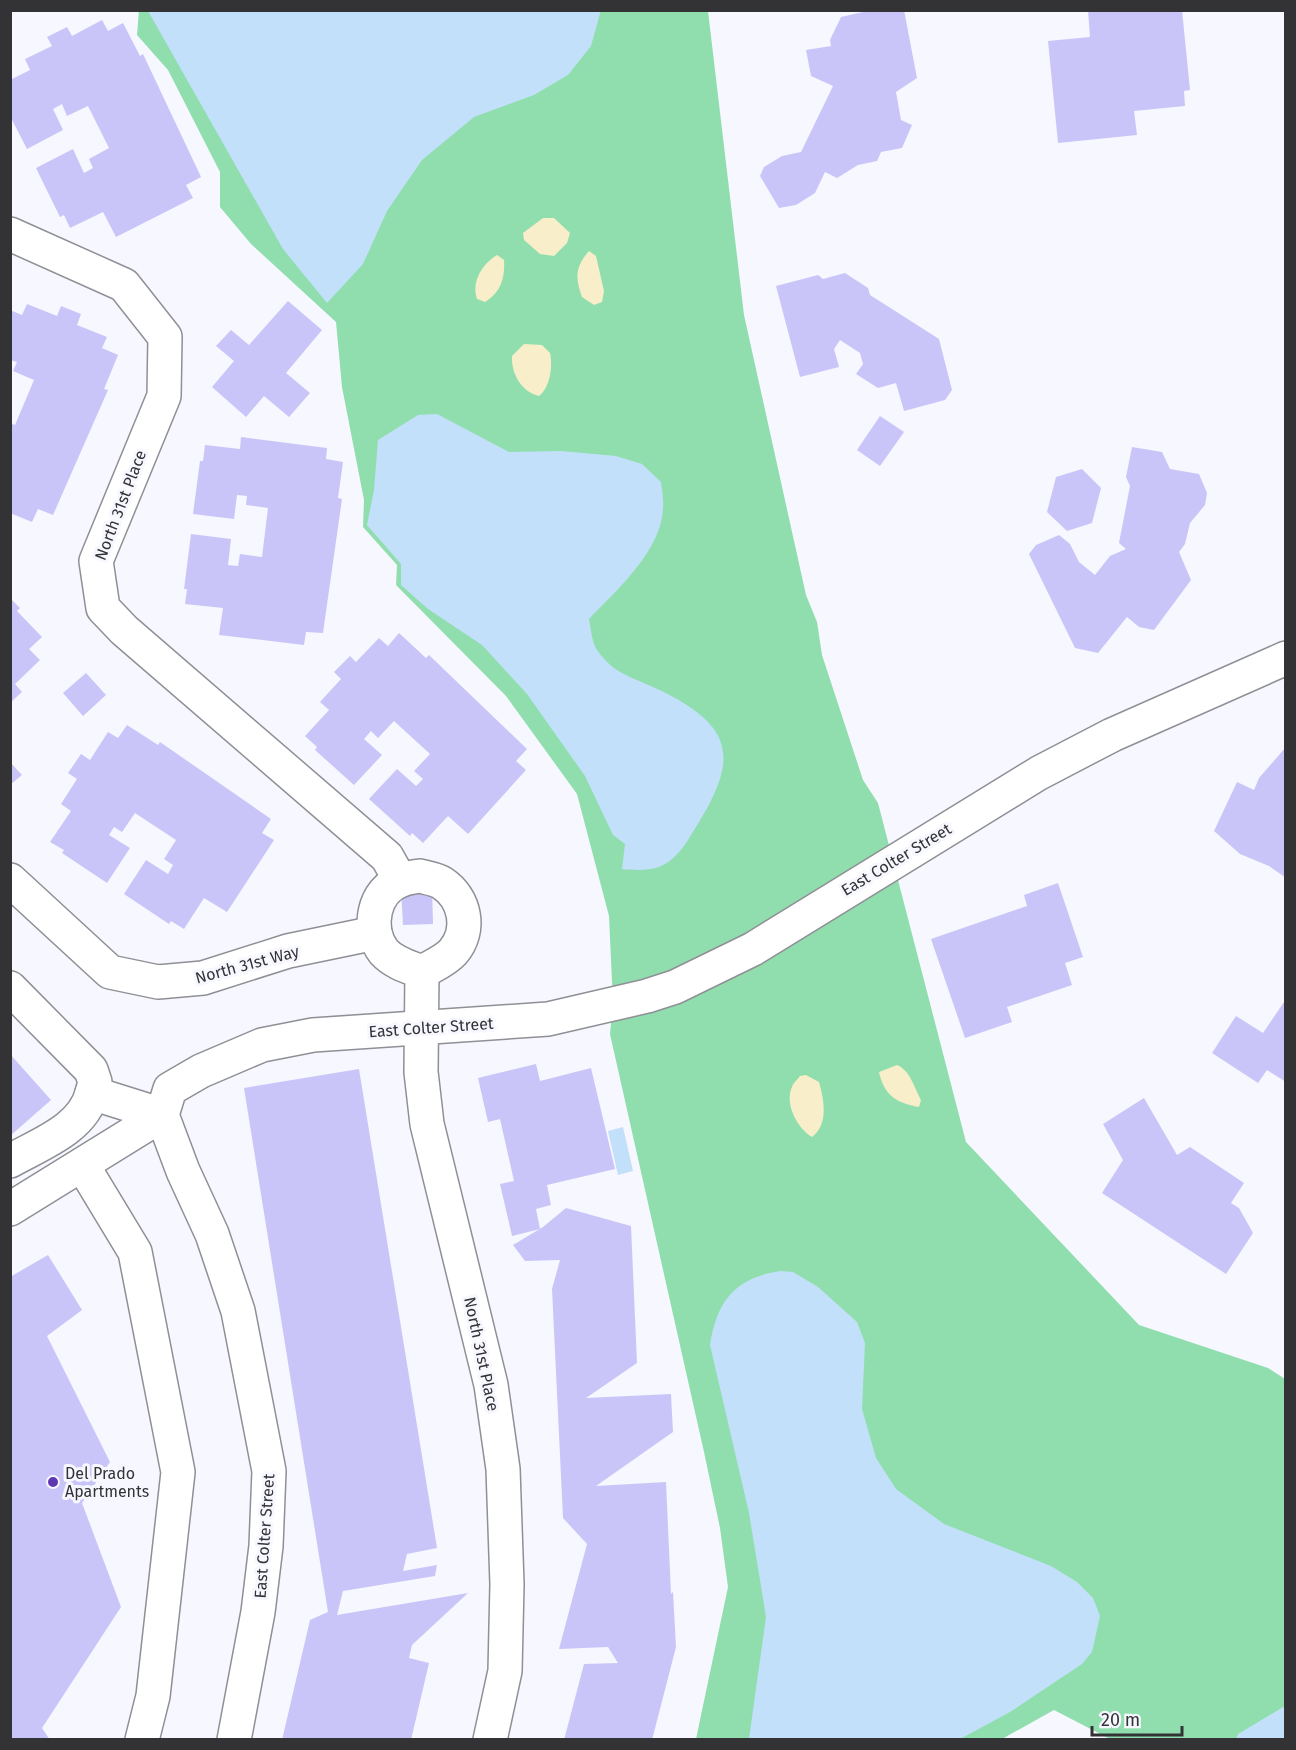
<svg xmlns="http://www.w3.org/2000/svg" width="1296" height="1750" font-family="'Fira Sans',sans-serif">
<style>
.green{fill:#90deae}
.sand{fill:#f8eec9}
.water{fill:#c2e0f9}
.building{fill:#cac5f8}
.lines{fill:none;stroke-linecap:round;stroke-linejoin:round}
.minor-casing{stroke:#8f8f96;stroke-width:36}
.minor{stroke:#fff;stroke-width:33}
.poi-dot{fill:#6039b1;stroke:#f7f7ff;stroke-width:2}
.labels{text-anchor:middle;stroke-width:6;stroke-linejoin:round;paint-order:stroke}
.street-label{font-size:16px;fill:#333235;stroke:#f7f7ff}
.poi-label{font-size:16px;fill:#333235;stroke:#f7f7ff;text-anchor:start}
</style>
<rect width="100%" height="100%" fill="#f7f7ff"/>
<polygon class="green" points="139,10 708,11 744,315 806,595 817,622 822,655 863,780 878,803 966,1142 1139,1325 1268,1368 1285,1379 1285,1739 1110,1739 1054,1710 1002,1739 696,1739 728,1587 720,1528 704,1452 610,1034 613,1004 609,916 577,794 506,696 396,585 397,565 363,527 364,500 342,387 336,322 251,244 220,207 220,172 168,70 137,35"/>
<g class="sand">
<polygon points="543,218 554,218 570,233 567,243 554,256 540,254 524,240 523,233"/>
<path d="M589 251 596 256 604 291 602 302 594 305 582 297C575 278 575 267 589 251Z"/>
<path d="M497 255 504 260C505 278 501 292 485 302L477 299C471 282 482 264 497 255Z"/>
<path d="M524 344 542 345 550 353C553 367 550 387 539 396 521 392 511 373 512 356Z"/>
<path d="M897 1065C910 1070 915 1089 921 1100L919 1107C896 1103 884 1095 879 1072Z"/>
<path d="M806 1075 819 1082C824 1100 829 1124 812 1137 798 1129 784 1104 792 1087 793 1083 798 1079 800 1076Z"/>
</g>
<g class="water">
<polygon points="601,10 591,46 568,75 534,95 474,117 422,160 387,211 363,264 327,303 283,249 148,11"/>
<path d="M437 414 509 452 561 451 616 456 642 464 661 482C662 491 664 500 663 509 661 551 616 591 589 619 591 629 592 643 597 650 613 673 629 676 653 687 745 729 736 765 688 840 669 869 654 872 622 869L625 844 613 835 585 776 527 694 482 645 428 609 401 585V564L367 525 374 490 378 440 418 415Z"/>
<polygon points="623,1127 633,1171 618,1175 608,1131"/>
<path d="M781 1271 793 1272 818 1287 857 1322 865 1343 862 1409 876 1458 896 1489 944 1524 1051 1566 1077 1582 1093 1598 1100 1616 1092 1652 1082 1664 1010 1712 960 1739H749L766 1617 749 1513 710 1345C717 1300 736 1277 781 1271Z"/>
<polygon points="1285,1706 1285,1739 1236,1739 1238,1734"/>
</g>
<g class="building">
<polygon points="872,10 904,10 917,78 896,92 901,120 912,125 902,148 881,152 877,161 858,165 837,178 825,172 815,193 796,205 779,208 760,176 764,167 782,156 801,152 833,86 811,76 806,50 831,46 830,40 841,17"/>
<polygon points="1088,10 1182,10 1190,90 1184,91 1185,106 1134,111 1137,135 1058,143 1048,41 1090,37"/>
<polygon points="102,20 108,31 123,23 140,56 143,54 201,177 186,185 193,198 116,237 103,212 70,228 64,215 60,217 36,168 73,149 84,173 93,168 89,159 109,148 88,106 67,116 62,104 53,109 63,130 27,149 10,116 10,80 30,70 25,59 52,46 47,37 67,27 72,36"/>
<polygon points="845,273 868,288 870,295 939,339 952,390 945,400 904,411 896,383 878,388 856,374 863,364 860,353 840,340 834,349 839,367 800,377 776,286 818,275 823,279"/>
<polygon points="288,301 322,330 286,373 310,393 289,417 264,396 246,417 212,387 234,361 216,346 231,330 249,345"/>
<polygon points="27,304 57,316 61,306 81,314 77,325 107,337 102,348 118,355 104,389 108,390 53,515 38,509 32,522 10,513 10,423 15,425 34,380 13,371 17,362 10,360 10,310 22,315"/>
<polygon points="880,416 904,432 880,466 857,450"/>
<polygon points="241,437 327,448 326,459 343,462 338,498 342,499 323,633 306,632 304,645 219,635 223,608 185,604 187,589 184,589 191,534 231,539 228,565 238,566 240,554 262,557 268,508 246,505 247,496 237,495 234,519 193,514 200,461 203,461 205,445 240,449"/>
<polygon points="1132,447 1162,452 1170,469 1199,474 1207,493 1205,505 1190,523 1185,544 1179,552 1191,580 1154,630 1139,627 1127,617 1098,653 1075,648 1029,554 1036,545 1059,535 1070,544 1079,562 1095,575 1110,556 1126,549 1119,543 1130,486 1126,477"/>
<polygon points="1082,469 1101,488 1092,523 1067,531 1047,512 1056,477"/>
<polygon points="10,598 20,608 17,611 42,637 29,649 40,660 15,684 22,692 10,703"/>
<polygon points="399,633 426,658 429,655 527,749 516,761 526,770 468,834 448,816 423,843 412,833 410,836 369,799 397,769 416,786 423,779 414,771 430,754 394,721 378,738 371,731 364,739 382,755 354,785 315,750 317,747 305,736 329,710 320,702 341,679 334,672 350,656 356,662 379,638 388,646"/>
<polygon points="86,673 106,695 83,716 63,693"/>
<polygon points="127,725 158,745 160,742 271,819 262,833 274,840 227,912 204,898 184,929 171,921 169,924 124,894 146,860 168,874 173,865 164,859 176,840 135,813 122,832 114,827 109,835 130,848 107,883 62,853 64,850 50,842 71,811 61,804 77,779 68,773 81,754 90,760 108,732 118,738"/>
<polygon points="1286,747 1286,878 1269,866 1240,854 1214,831 1237,782 1254,790 1259,778"/>
<polygon points="10,762 22,775 10,785"/>
<polygon points="1058,883 1083,957 1065,963 1072,985 1007,1007 1012,1022 965,1038 931,939 1027,906 1024,895"/>
<polygon points="432,887 433,924 403,925 401,889"/>
<polygon points="1286,999 1286,1082 1267,1070 1258,1083 1212,1053 1236,1016 1263,1033"/>
<polygon points="10,1054 51,1100 10,1136"/>
<polygon points="536,1064 540,1081 591,1068 615,1169 547,1185 551,1205 536,1209 540,1229 512,1236 500,1184 514,1181 500,1119 488,1122 478,1078"/>
<polygon points="359,1069 437,1548 407,1554 403,1571 437,1565 435,1576 343,1591 337,1615 468,1593 412,1645 409,1658 429,1663 411,1740 282,1740 310,1620 328,1612 244,1088"/>
<polygon points="1144,1098 1177,1155 1190,1147 1244,1183 1231,1203 1239,1208 1253,1233 1226,1274 1102,1193 1123,1160 1103,1124"/>
<polygon points="566,1208 631,1226 637,1363 586,1398 671,1394 673,1432 596,1486 666,1482 671,1594 673,1592 676,1647 652,1740 564,1740 584,1664 618,1663 608,1647 559,1649 587,1544 563,1518 552,1289 560,1260 525,1261 513,1245 543,1227"/>
<polygon points="48,1255 82,1310 47,1336 110,1462 82,1503 121,1607 42,1728 50,1740 10,1740 10,1277"/>
</g>
<g class="lines">
<g class="minor-casing">
<g id="minor">
<polyline points="10,234 124,285 165,337 164,396 96,561 103,608 124,630 387,857 400,880"/>
<path d="M420 876C427 878 436 879 442 883 465 898 472 930 453 952 445 961 432 966 422 972 409 967 394 963 384 952 366 929 373 890 402 880 407 878 414 877 420 876Z"/>
<polyline points="10,880 110,972 158,982 203,978 288,951 375,933"/>
<polyline points="422,972 421,1072 427,1124 491,1385 503,1469 507,1584 505,1671 490,1740"/>
<polyline points="10,988 91,1070 95,1082 92,1093 162,1115"/>
<path d="M10 1161C40 1144 83 1129 92 1093"/>
<polyline points="83,1166 135,1252 178,1472 153,1696 142,1740"/>
<polyline points="10,1209 162,1115"/>
<polyline points="234,1740 258,1612 266,1546 269,1471 238,1311 212,1234 183,1171 162,1115 170,1089 201,1071 262,1045 313,1035 548,1019 647,996 675,987 753,949 1039,773 1112,735 1286,658"/>
</g>
</g>
<use href="#minor" class="minor"/>
</g>
<circle class="poi-dot" cx="53" cy="1482" r="6"/>
<g class="labels">
<g class="street-label">
<text transform="translate(120 505) rotate(-69)" y="6">North 31st Place</text>
<text transform="translate(896 859) rotate(-31)" y="6">East Colter Street</text>
<text transform="translate(247 964) rotate(-15)" y="6">North 31st Way</text>
<text transform="translate(431 1027) rotate(-4)" y="6">East Colter Street</text>
<text transform="translate(482 1354) rotate(78)" y="6">North 31st Place</text>
<text transform="translate(264 1536) rotate(-86)" y="6">East Colter Street</text>
</g>
<g class="poi-label">
<text x="65" y="1479">Del Prado<tspan x="65" dy="18">Apartments</tspan></text>
</g>
</g>
<rect width="1296" height="1750" fill="none" stroke="#333235" stroke-width="24"/>
<path d="M1092 1726v9h90v-9" fill="none" stroke="#333235" stroke-width="3"/>
<text x="1101" y="1726" font-size="18" fill="#333235" stroke="#f7f7ff" stroke-width="4.5" paint-order="stroke">20 m</text>
</svg>
